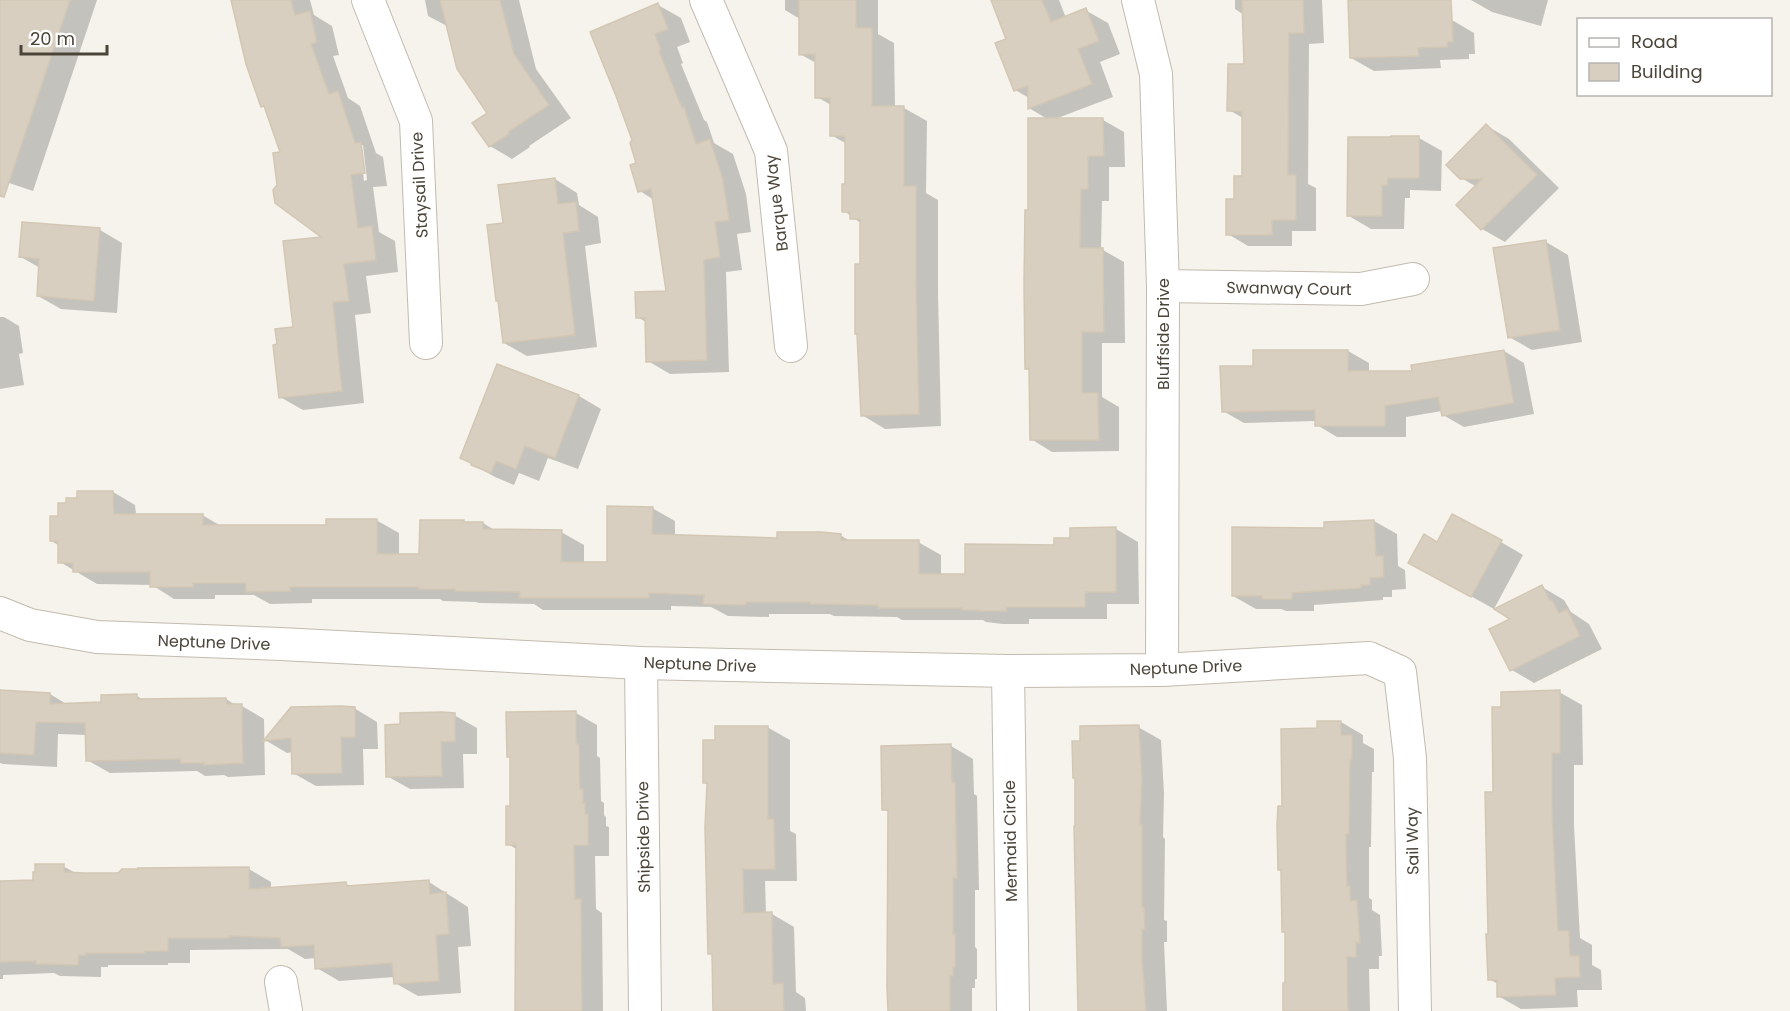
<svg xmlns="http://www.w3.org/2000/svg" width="1790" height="1011" font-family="Poppins,sans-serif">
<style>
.shadow{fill:#0003;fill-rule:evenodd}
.building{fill:#d8cfc1;stroke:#d3c7b4;stroke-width:1.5}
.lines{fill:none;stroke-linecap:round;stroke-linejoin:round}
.minor-casing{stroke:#c2bbae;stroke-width:34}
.minor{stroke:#fff;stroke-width:32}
.labels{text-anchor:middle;stroke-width:4.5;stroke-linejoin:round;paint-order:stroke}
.street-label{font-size:16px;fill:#4b4439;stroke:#fff}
</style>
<rect width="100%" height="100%" fill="#f6f3ec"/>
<g class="shadow">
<polygon points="0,0 97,0 33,191 0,180"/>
<path d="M233 0H310L314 15 332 26 339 55 333 56 348 98 360 106 376 153 383 157 387 186 373 187 379 232 395 241 398 272 366 276 371 313 355 315 364 403 303 410 280 397 295 329 325 238 279 186 282 153 266 108 263 106ZM360 145H363L367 180 364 181Z"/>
<polygon points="425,0 519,0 536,69 571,118 529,146 530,147 512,159 490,146 489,113 449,27 428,16"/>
<polygon points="785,0 878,0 878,34 894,43 895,108 904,108 927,121 926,193 938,200 938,293 941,426 885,429 862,415 862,224 844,211 847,186 847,144 831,135 831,105 817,97 816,63 800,54 800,19 785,10"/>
<polygon points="993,0 1059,0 1066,18 1085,10 1108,23 1120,54 1100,62 1113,97 1055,119 1103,120 1124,132 1125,167 1109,167 1109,201 1102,201 1101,249 1124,262 1125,343 1102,343 1102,397 1119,407 1119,451 1052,452 1031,439 1031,371 1027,368 1029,211 1049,120 1029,108 1029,98 1015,90 1008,40"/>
<polygon points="1235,0 1322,0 1324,43 1309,44 1308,184 1316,188 1316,231 1292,231 1292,246 1248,246 1228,234 1243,177 1243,118 1229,110 1246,66 1244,15 1235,9"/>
<polygon points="1349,0 1402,0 1452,20 1474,33 1475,54 1469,54 1469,59 1440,60 1441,68 1374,71 1351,58"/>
<polygon points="1471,0 1548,0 1541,26 1492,12"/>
<polygon points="658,5 681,18 690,42 677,47 683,63 681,64 704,120 707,122 714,143 733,154 746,194 751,232 737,234 742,270 726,272 729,372 670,374 648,361 646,322 637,317 668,292 654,200 640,191 638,164"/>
<polygon points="1487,126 1509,139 1559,188 1505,242 1482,229 1458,205 1477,187 1461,178"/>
<polygon points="1419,138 1442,151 1441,191 1410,190 1410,198 1405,198 1404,229 1371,229 1349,216"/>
<polygon points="555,179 577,193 579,205 598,217 601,243 585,246 597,347 527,356 504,343 500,302 505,224"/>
<polygon points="100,230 122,243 117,313 61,309 38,296 40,268 21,257"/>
<polygon points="1546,242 1568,255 1582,342 1532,350 1509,337"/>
<polygon points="0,317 4,317 19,326 23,353 19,354 24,385 0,389"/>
<polygon points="1348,351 1369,363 1369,372 1414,372 1504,351 1524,363 1534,414 1464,427 1443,415 1442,411 1406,417 1406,437 1337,437 1317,425 1317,421 1244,423 1223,411 1255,367 1255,352"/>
<polygon points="498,366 579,396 601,409 578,469 548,458 539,481 519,473 514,485 495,477 461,458"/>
<polygon points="113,492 135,505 136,515 202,515 223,527 328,527 376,520 399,533 399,555 421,555 464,521 467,523 483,523 496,531 561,532 584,545 584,564 608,564 652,508 675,521 675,536 778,539 840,535 852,542 918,542 941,555 941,576 966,576 1055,546 1071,539 1116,529 1138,542 1139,604 1107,604 1107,619 1029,619 1029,624 1003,624 986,622 983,620 902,620 897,617 834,616 830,614 769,614 769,617 728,616 711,607 671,606 671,610 543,610 534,604 479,603 476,602 443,601 440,599 312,599 312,603 270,604 254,595 215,595 215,599 174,599 152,585 97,584 60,562 60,546 51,541 59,518 67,504 78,499"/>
<polygon points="1374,521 1397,534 1398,566 1405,570 1406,589 1392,590 1392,597 1383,597 1383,600 1314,605 1314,611 1286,611 1281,609 1256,609 1233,596 1325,529"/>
<polygon points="1501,542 1523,555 1494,609 1433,575 1438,544"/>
<polygon points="1542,587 1564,600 1571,612 1589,624 1602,649 1534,683 1512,670 1513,619"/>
<polygon points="0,692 50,694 68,705 102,704 137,696 145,701 226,699 237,706 242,706 264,719 265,775 228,777 224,775 205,776 197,771 110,773 87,760 87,735 58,734 57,767 3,764 0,763"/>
<polygon points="1559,692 1582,705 1583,765 1574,765 1574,826 1580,938 1592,945 1592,965 1601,970 1602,990 1577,990 1578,1007 1521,1009 1498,996 1498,984 1489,979 1494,794 1502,708"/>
<polygon points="354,708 377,722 378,749 363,749 364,785 316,786 293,773 293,752 287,753 265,740"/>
<polygon points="576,713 597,725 597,756 600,758 601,801 604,803 604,815 606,817 606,826 609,827 609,856 595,856 596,909 602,913 603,1011 517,1011 518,850 508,844 511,807"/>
<polygon points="454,715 477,728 477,754 463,754 464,788 410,789 387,776 401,726"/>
<polygon points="1341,722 1363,735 1363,743 1374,749 1374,772 1372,772 1371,847 1369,847 1369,898 1372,900 1372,910 1380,915 1382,956 1379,956 1379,969 1369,969 1370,1011 1285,1011 1287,985 1287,933 1284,931 1283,808 1319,730"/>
<polygon points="767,727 790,740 790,831 796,834 797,881 765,881 766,914 772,914 794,927 796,992 805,998 806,1011 715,1011 713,955 710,953 708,784 704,782 717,741"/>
<polygon points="1138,727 1161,740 1164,793 1163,837 1165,839 1164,920 1167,921 1167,942 1164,942 1167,1011 1079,1011 1082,742"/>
<polygon points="951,746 973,759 974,794 977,796 979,890 975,890 975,947 977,949 977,979 975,979 975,988 972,988 972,1011 888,1011 890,813 884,809"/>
<polygon points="63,866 79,875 249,869 271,882 271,889 346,884 352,887 429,882 468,907 471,946 458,947 461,993 418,996 395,983 395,977 339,981 317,968 316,958 305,959 288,949 190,950 190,963 168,963 168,965 108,965 108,967 101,967 101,977 60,976 54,973 3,975 3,979 0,979 0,883 34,881"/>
</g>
<g class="building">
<polygon points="0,0 70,0 4,197 0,196"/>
<polygon points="231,0 291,0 295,15 310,11 317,42 311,44 329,94 338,91 355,143 361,142 365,173 351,175 358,228 372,226 376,260 344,264 349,301 333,302 342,391 279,398 273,345 277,344 275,329 293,327 283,241 321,237 275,203 273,190 277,185 273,153 280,152 264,106 261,107 246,64"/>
<polygon points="440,0 500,0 514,54 549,105 508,132 509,134 489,147 472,123 487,113 457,69"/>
<polygon points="799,0 856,0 856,28 872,28 872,106 904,106 904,186 916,186 916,279 919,414 861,416 857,334 855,334 855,264 860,264 860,219 850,219 850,212 842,212 842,184 845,184 845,136 830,136 830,98 815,98 815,54 799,55"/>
<polygon points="991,0 1042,0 1051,22 1086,8 1099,41 1078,49 1092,84 1028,109 1028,86 1014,91 995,43 1006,39"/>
<polygon points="1242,0 1303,0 1304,33 1289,33 1288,175 1296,175 1296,220 1272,220 1272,235 1226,235 1226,199 1234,199 1234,176 1242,176 1242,111 1227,111 1228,64 1244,64"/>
<polygon points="1348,0 1451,0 1453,42 1447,42 1447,47 1418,48 1419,56 1350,58"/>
<polygon points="658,3 668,29 655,34 661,50 659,51 682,108 684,107 696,144 710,139 723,180 729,220 715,222 720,257 704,260 707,360 646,362 645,318 636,318 635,292 666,291 651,189 638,192 630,165 636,163 630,143 632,140 616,96 590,32"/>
<polygon points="1028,118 1103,118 1104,156 1088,156 1088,189 1081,189 1080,248 1103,248 1104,332 1082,332 1082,393 1098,393 1099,440 1030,440 1029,369 1025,369 1024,282 1025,210 1028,210"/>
<polygon points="1486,124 1537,175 1481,230 1456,205 1482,179 1460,179 1446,165"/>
<polygon points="1391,136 1419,136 1419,178 1388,178 1387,185 1382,185 1382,216 1347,216 1348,137 1391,137"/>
<polygon points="555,178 558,204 576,202 579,231 563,233 575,335 503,343 498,301 496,301 487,225 503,223 498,185"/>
<polygon points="22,222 100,228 94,301 37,296 39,259 19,257"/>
<polygon points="1546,240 1560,330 1508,338 1493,248"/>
<polygon points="1253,350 1348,350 1348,371 1412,371 1411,365 1504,350 1514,403 1442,416 1438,397 1385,406 1385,426 1315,426 1315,410 1222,412 1220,366 1253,366"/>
<polygon points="497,364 579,395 555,458 525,446 516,469 496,461 491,473 471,465 471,463 460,458"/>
<polygon points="77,491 113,491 114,514 203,514 203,525 326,525 326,519 377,519 377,554 419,554 420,520 464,520 464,522 483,522 483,529 562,530 561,562 607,562 607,506 653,507 652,534 777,538 777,532 821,532 841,534 841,540 919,540 919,574 965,574 965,544 1054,545 1054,538 1070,538 1070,528 1116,527 1116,592 1085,592 1085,607 1006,607 1006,611 979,611 979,610 962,610 962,608 878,608 878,605 810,604 810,602 746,602 746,605 703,604 704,595 649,593 649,598 519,598 520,592 455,591 455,589 419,589 419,587 290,587 290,591 246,592 246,583 193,583 193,587 150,587 150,572 73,572 73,563 58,563 58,541 50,541 50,516 58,516 58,503 66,503 66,498 77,498"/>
<polygon points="1452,514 1502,540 1471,597 1408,563 1424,534 1437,542"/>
<polygon points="1374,520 1376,556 1383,556 1384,577 1370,578 1370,585 1361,585 1361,588 1292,593 1292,599 1262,599 1262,596 1232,596 1232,527 1324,528 1324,522"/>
<polygon points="1542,585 1550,601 1552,600 1559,613 1567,609 1580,636 1510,671 1489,629 1510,619 1494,609"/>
<polygon points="0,690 50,693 50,704 101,702 101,695 137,694 137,699 226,698 227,704 242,704 243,763 204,765 204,763 181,763 180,759 86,761 85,723 36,722 34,755 0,753"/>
<polygon points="1560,690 1560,753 1552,753 1552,812 1558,931 1569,931 1570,956 1579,956 1580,977 1555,978 1556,995 1497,997 1497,980 1488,980 1486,934 1488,934 1485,792 1493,792 1492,707 1501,707 1501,692"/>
<polygon points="341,706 355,707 355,737 341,737 342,773 292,774 291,738 263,741 291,707"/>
<polygon points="576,711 576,744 579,744 580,789 583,789 583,803 585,803 585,814 588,814 588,845 574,845 575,899 581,899 582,1011 515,1011 516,845 506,845 506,806 510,806 510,757 507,757 506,712"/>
<polygon points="442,712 455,713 455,741 441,742 442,776 386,777 385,725 400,724 400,713"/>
<polygon points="1317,721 1341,721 1341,735 1352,735 1352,760 1350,760 1349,834 1346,834 1347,886 1350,886 1350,901 1357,900 1360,943 1356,943 1356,957 1347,957 1348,1011 1283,1011 1283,983 1285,983 1285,932 1282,932 1281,870 1278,870 1277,825 1278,806 1282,806 1281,729 1317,728"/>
<polygon points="1139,725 1142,779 1140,824 1142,824 1142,907 1144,907 1145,929 1142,929 1142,957 1146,1011 1078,1011 1074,826 1075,826 1075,778 1073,778 1072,741 1080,741 1080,726"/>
<polygon points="715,726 768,726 768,819 774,819 775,869 743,869 744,913 772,912 773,984 783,983 784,1011 713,1011 712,954 708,954 705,828 707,783 703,783 703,740 715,740"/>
<polygon points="951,744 952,782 955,782 957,878 953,878 953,934 955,934 955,967 953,967 953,976 950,976 950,1011 888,1011 887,987 888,810 882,810 881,746"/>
<polygon points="35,864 64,864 64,872 85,873 118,873 122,869 138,869 138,868 249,867 249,889 346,882 347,886 429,880 430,894 446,892 449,934 436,935 439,981 394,984 392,963 315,969 314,945 281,947 280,938 229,936 229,938 168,938 168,951 145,951 145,953 86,953 86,955 79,955 78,965 36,964 36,961 0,962 0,881 33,880 33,872 35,872"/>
</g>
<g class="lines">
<g class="minor-casing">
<g id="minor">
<polyline points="368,0 416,121 426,343"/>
<polyline points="706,0 771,151 791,346"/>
<polyline points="1138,0 1156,74 1163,286 1162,670"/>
<polyline points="1163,286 1361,289 1413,279"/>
<polyline points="0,613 30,625 97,637 281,644 641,663 1008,671 1162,670 1369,658 1400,672 1410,758 1415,1011"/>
<polyline points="641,663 645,1011"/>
<polyline points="1008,671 1013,1011"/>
<polyline points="281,982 286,1011"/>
</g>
</g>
<use href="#minor" class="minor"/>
</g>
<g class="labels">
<g class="street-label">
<text transform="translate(419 185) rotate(-93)" y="6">Staysail Drive</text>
<text transform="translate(776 203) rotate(-97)" y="6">Barque Way</text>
<text transform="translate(1289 288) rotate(1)" y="6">Swanway Court</text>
<text transform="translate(1163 334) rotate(-90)" y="6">Bluffside Drive</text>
<text transform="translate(214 642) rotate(2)" y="6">Neptune Drive</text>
<text transform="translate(700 664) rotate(2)" y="6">Neptune Drive</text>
<text transform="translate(1186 667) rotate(-2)" y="6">Neptune Drive</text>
<text transform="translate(643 837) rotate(-91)" y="6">Shipside Drive</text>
<text transform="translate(1010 841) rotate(-91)" y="6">Mermaid Circle</text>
<text transform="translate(1412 841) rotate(-91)" y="6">Sail Way</text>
</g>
</g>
<rect x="1577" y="18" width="195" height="78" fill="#ffffff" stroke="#b7b4b0" stroke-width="1.5"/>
<rect x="1589" y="38" width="30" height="9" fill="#ffffff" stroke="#b7b4b0" stroke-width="1.5"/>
<text x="1631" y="48" font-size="18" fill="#4b4439">Road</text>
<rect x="1589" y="63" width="30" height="18" fill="#d8cfc1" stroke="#b7b4b0" stroke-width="1.5"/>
<text x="1631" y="78" font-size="18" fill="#4b4439">Building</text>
<path d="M21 45v9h86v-9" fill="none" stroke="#4b4439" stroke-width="3"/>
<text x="30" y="45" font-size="18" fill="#4b4439" stroke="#ffffff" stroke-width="4.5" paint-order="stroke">20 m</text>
</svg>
